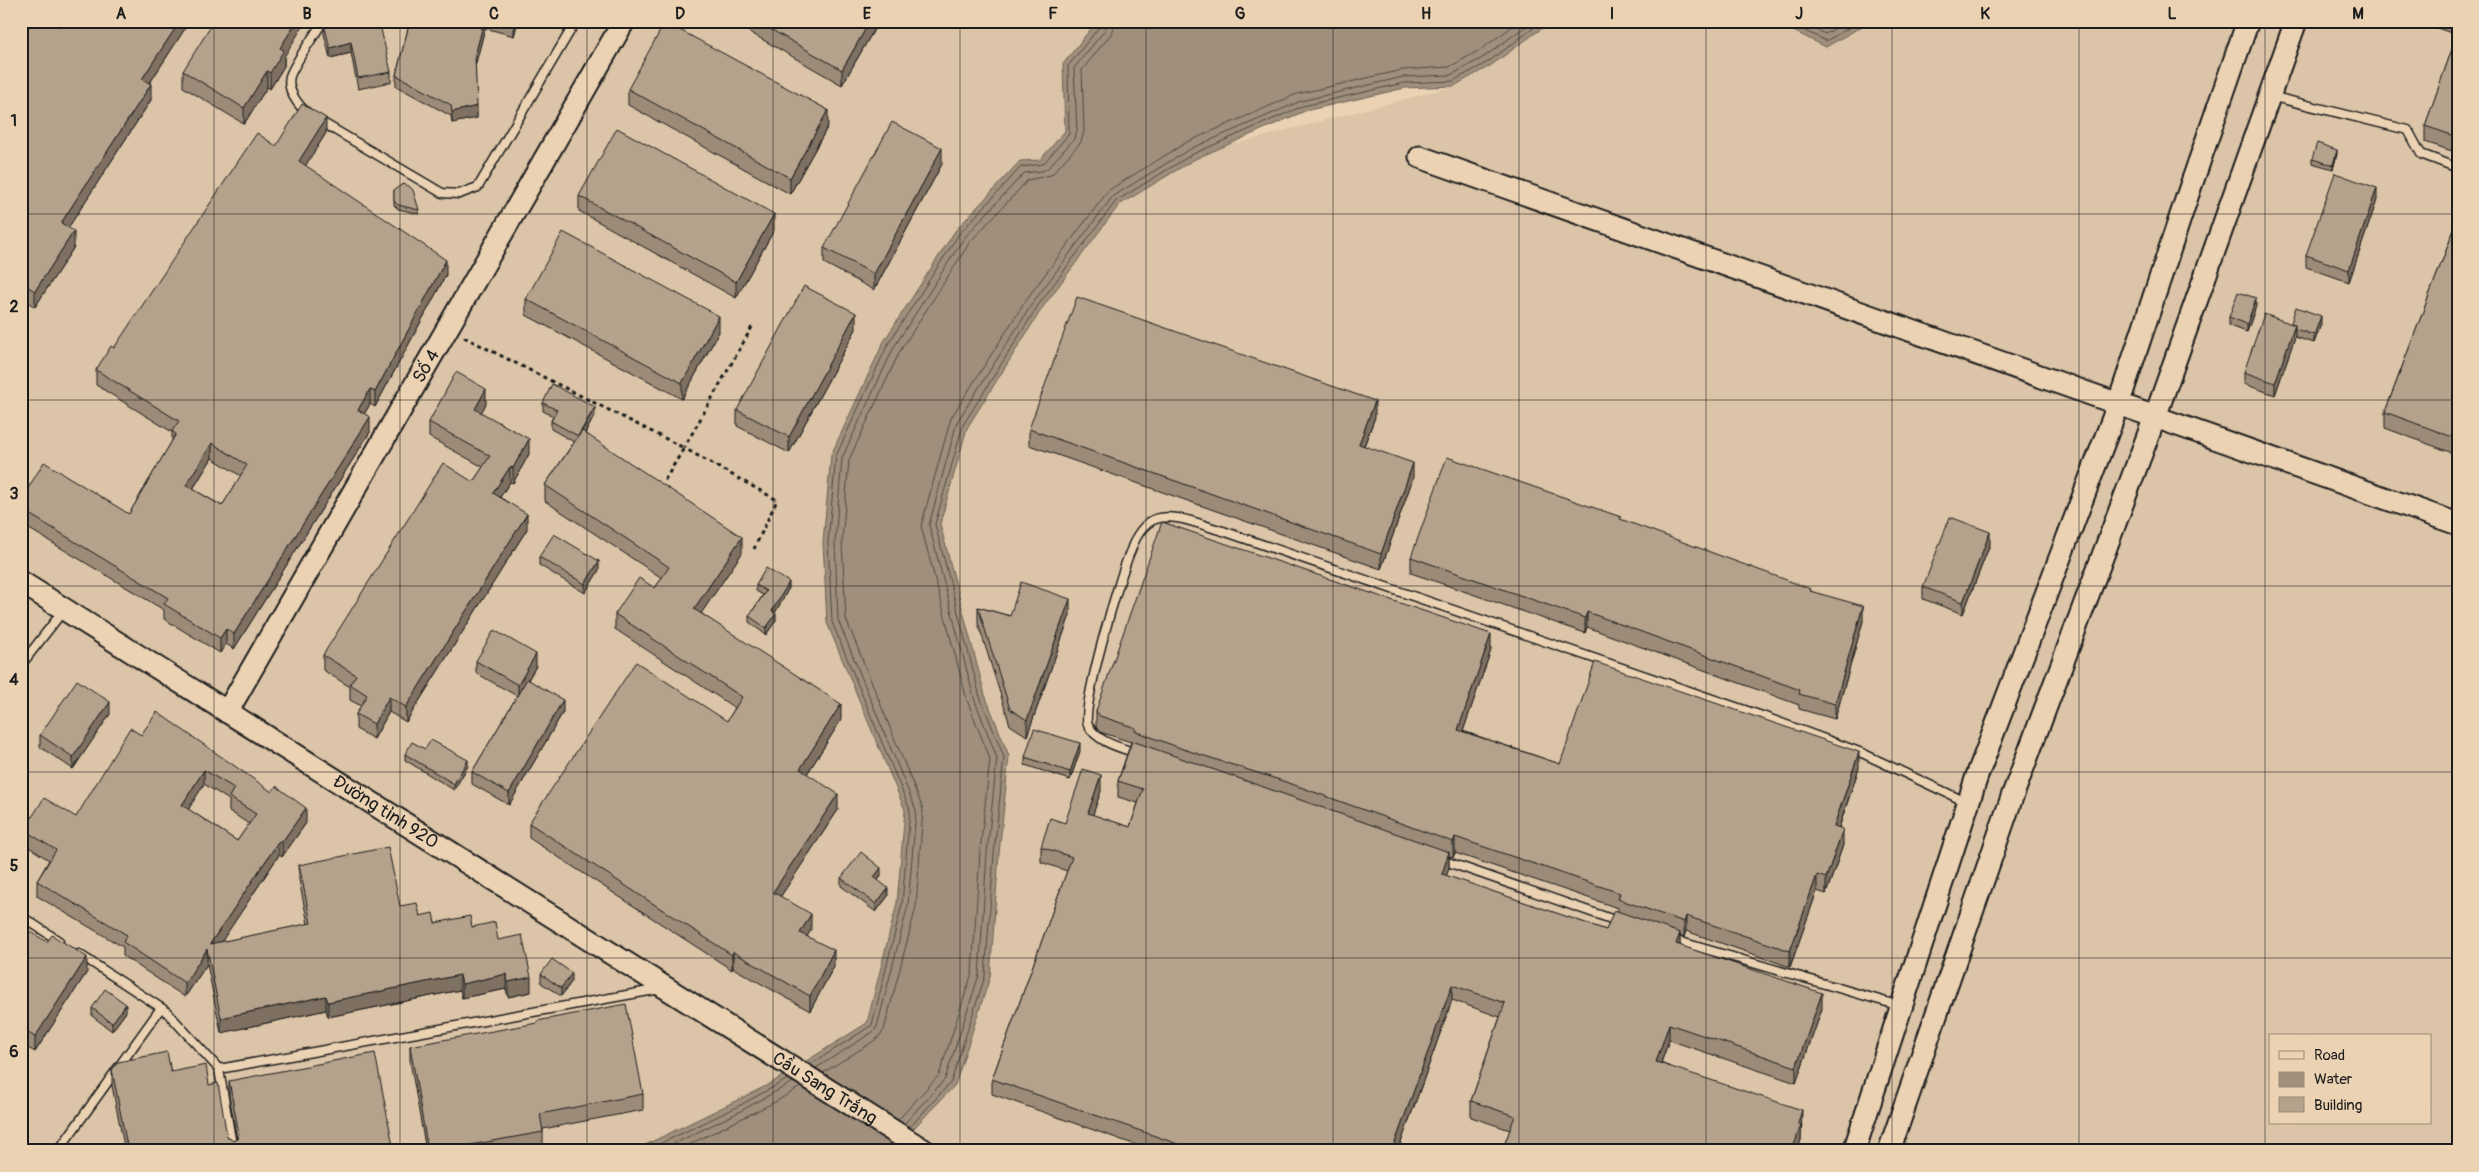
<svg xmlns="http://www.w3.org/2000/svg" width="2479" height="1172" font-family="Pangolin,sans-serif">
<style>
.built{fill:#dbc4a7;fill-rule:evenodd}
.water{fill:#9f8f7c;stroke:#6b6156}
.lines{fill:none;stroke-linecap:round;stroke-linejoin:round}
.shore{stroke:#504a42;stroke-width:1}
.lane-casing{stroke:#1c1c1c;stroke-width:11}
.secondary-casing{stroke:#1c1c1c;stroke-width:25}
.path{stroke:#1c1c1c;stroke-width:3;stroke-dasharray:4 4;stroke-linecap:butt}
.lane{stroke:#ebd2b3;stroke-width:8}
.secondary{stroke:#ebd2b3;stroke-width:21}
.wall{fill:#9c8b78;stroke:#1c1c1c;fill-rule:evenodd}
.shaded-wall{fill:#7f7162;stroke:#1c1c1c}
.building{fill:#b5a28c;stroke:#1c1c1c;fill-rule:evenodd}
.grid{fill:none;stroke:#1c1c1c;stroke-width:1;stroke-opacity:0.55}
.labels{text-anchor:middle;stroke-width:5;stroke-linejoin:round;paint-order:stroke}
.street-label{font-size:18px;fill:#1c1c1c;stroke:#ebd2b3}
.neatline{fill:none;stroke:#1c1c1c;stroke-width:2}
.grid-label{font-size:16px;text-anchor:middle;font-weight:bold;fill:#1c1c1c}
</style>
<rect width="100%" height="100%" fill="#ebd2b3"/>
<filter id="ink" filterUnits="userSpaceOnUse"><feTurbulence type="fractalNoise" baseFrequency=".02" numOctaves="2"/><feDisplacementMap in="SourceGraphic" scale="10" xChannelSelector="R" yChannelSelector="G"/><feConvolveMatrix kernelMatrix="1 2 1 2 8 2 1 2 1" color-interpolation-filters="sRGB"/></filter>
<g filter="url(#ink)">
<path class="built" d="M21 21H1101L1238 143 1454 86 1490 66 1552 21H1773L1826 47 1871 21H2458V1151H21ZM2270 1036H2430V1123H2270Z"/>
<g class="water">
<polygon points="1097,21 1552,21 1490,66 1454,86 1405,88 1305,111 1195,159 1119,205 1043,307 967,428 940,524 985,695 1009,756 999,854 990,977 955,1085 892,1151 633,1151 768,1085 867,1023 897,903 905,810 827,623 823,542 831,455 884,341 955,231 1020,161 1040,160 1065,131 1063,64"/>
<polygon points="1773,21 1871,21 1826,47"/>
</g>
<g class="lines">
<g class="shore">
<polyline points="1785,21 1826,41 1861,21"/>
<polyline points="1799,21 1825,34 1848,21"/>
<polyline points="810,1065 872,1025 902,904 910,810 832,622 828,542 836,456 888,344 959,234 1021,167 1043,164 1069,134 1068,66 1100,26 1101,21"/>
<polyline points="816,1068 873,1032 877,1027 908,905 916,810 838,620 835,542 842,458 894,347 964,238 1024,173 1042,171 1048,168 1074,139 1077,131 1074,68 1105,30 1107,21"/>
<polyline points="823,1073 877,1039 884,1030 916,907 923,809 846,619 842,542 849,460 900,351 970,242 1028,180 1051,175 1081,142 1084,131 1082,70 1111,34 1115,21"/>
<polyline points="898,1120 939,1075 972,973 980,852 990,759 967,700 921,526 951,418 1028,297 1109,190 1187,142 1297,94 1402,70 1449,67 1480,50 1520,21"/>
<polyline points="904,1124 945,1079 979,975 987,853 997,758 974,698 929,525 957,422 1034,301 1113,196 1190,149 1301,101 1403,77 1451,75 1484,57 1533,21"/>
<polyline points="910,1127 951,1082 985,976 994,854 1004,757 980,697 935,524 963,425 1039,304 1116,201 1193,154 1303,106 1404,83 1453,81 1488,62 1543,21"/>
<polyline points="645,1151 735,1108 788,1079"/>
<polyline points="659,1151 737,1113 793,1082"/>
<polyline points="676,1151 777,1101 800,1087"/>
</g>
<g class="lane-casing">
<g id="lane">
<polyline points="559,21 571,29"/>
<polyline points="2270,96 2408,130 2421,154 2458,168"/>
<path d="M308 113C298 106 286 89 290 76 295 62 315 35 323 21"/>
<polyline points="318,120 442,193 459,194 478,187 576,21"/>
<polyline points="21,665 63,611"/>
<path d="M1136 753C1119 747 1097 742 1088 725 1080 710 1121 571 1131 550 1135 538 1142 526 1153 520 1173 511 1203 526 1223 531L1765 717 1862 753 1966 802"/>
<polyline points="1439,859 1620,922"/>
<polyline points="21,916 59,941"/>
<polyline points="1671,939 1900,1006"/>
<polyline points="79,954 166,1011 219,1069 233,1151"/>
<polyline points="219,1069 660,989"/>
<polyline points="58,1151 161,1008"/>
</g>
</g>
<g class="secondary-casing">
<g id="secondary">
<polyline points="1420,157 2458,524"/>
<path id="s1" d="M21 582 925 1151"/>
<path id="s2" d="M227 712 624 21"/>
<polyline points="1854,1151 1977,776 2118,405 2188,194 2248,21"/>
<polyline points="1889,1151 2012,797 2155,417 2296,21"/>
</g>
</g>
<g class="path">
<polyline points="752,327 684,448 777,500 754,549"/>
<polyline points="464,337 684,448 663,483"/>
</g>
<use href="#lane" class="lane"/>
<use href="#secondary" class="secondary"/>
</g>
<g class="wall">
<polygon points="21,21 61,27 65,21 190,21 149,84 151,100 68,228 74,247 35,307 23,299 21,301"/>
<polygon points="410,21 518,21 514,36 485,28 475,65 477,118 452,123 451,116 396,86 396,75"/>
<polygon points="730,21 879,21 842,85"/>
<polygon points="2417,21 2458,21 2458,153 2425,142 2425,126 2457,35"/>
<polygon points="324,24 391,72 391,82 358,89 351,53 330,58 324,34"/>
<polygon points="284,57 284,66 270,89 267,87 244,124 183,87 183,71"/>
<polygon points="628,89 828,126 790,194 628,105"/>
<path d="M326 133 305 166 446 275 375 407 370 404 364 414 370 432 234 649 226 644 220 653 164 619V610L21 524V500L129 514 172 441V432L96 385V370L276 146ZM212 458 241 476 222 506 193 489Z"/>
<polygon points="2337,154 2333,169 2312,163 2312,159"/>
<polygon points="942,164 874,290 824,263 824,248"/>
<polygon points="394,190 419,210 419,214 398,209 394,205"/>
<polygon points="579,196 774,230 736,298 579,211"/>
<polygon points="2377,200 2349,282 2306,267 2306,255"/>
<polygon points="2458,219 2458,455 2385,428 2385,412"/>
<polygon points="526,299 719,332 682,399 526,315"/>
<polygon points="2256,306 2247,332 2229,326 2229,317"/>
<polygon points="2291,323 2321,324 2314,343 2295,337 2275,395 2244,384 2244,372"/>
<polygon points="856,329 789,453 737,426 737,410"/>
<polygon points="543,403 595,415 585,433 742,553 701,613 841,720 807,774 838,810 780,897 811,930 807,936 834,966 810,1011 733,968 732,970 529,838 529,823 727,721 735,708 615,629 615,614 655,588 662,578 545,501 545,485 574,442 551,429 551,421 553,416 543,411"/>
<polygon points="486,404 481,412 529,454 513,483 510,482 500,497 527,529 406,722 389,712 374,739 356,729 356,714 361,706 350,700 350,687 323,670 323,655 473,482 483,467 429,437 429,422"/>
<polygon points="1375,417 1364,446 1413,478 1381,569 1029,445 1029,429"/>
<polygon points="1621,520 1811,591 1863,621 1835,719 1799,709 1799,705 1587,627 1585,633 1411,573 1411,557"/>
<polygon points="1990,544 1963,614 1923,599 1923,587"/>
<polygon points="539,557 599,570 585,593 539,565"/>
<polygon points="756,585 789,588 775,613 776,620 766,635 749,622 749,616 763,595 756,591"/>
<polygon points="978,607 1010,616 1070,615 1027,736 1010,725 978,623"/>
<path d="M1491 650 1463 731 1560 764 1859 768 1839 828 1843 845 1826 894 1817 891 1790 967 1686 931 1684 937 1680 936V945L1822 1009 1796 1083 1669 1040 1661 1063 1802 1125 1801 1129V1140L1797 1151H1502L1510 1130 1471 1117V1101L1500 1017 1452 1000 1398 1151H1153L992 1094V1079L1067 871 1041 862V847L1065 823 1101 791 1092 815 1130 827 1138 803 1118 797V781L1131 742 1100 732 1096 727V711ZM1455 853 1618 908V911L1606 930 1446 876 1449 868V856L1453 857Z"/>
<polygon points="476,661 536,666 528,680 563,712 509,805 472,784 472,772 517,696 476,673"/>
<polygon points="110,714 73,769 40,747 40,735"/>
<path d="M141 735 306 823 282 857 279 855 221 942 308 924 299 880V865L400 906 435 923 472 927 498 940 531 992 508 997 506 989 462 998 460 990 328 1017 326 1010 221 1033 207 964 185 997 123 956V947L37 896V881L49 860 24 844V830L76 817ZM204 784 229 800V811L249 824 237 841 188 809Z"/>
<polygon points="425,749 468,766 454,790 405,760 405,754"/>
<polygon points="1080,751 1070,780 1025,765 1025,757"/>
<polygon points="881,876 878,880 888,896 876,912 841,886 841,878"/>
<polygon points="21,926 87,972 35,1052 21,1044"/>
<polygon points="541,974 572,981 561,996 541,983"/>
<polygon points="92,1008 126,1012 112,1031 92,1016"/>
<polygon points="410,1046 643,1094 643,1110 543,1129 543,1148 526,1151 426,1151 410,1061"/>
<polygon points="112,1070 171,1072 209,1085 227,1136 233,1141 237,1139 229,1096 229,1081 394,1151 125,1151 112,1086"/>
</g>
<g class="shaded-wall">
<polygon points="180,21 190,21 142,95 142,79"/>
<polygon points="297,21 306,21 284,57 284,66 270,89 270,73 280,48"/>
<polygon points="484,21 485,21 485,28 475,67 475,56"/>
<polygon points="515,21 518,21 514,36 514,25"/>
<polygon points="870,21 879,21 842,85 842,70"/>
<polygon points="351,42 351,53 330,58 330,48"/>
<polygon points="267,71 267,87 244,124 244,108"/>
<polygon points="151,84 151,100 61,239 61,223"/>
<polygon points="477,106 477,118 452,123 452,112"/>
<polygon points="828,110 828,126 790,194 790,178"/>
<polygon points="326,118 326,133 299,176 299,161"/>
<polygon points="942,148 942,164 874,290 874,274"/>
<polygon points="2337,150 2337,154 2333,169 2333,165"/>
<polygon points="2377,188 2377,200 2349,282 2349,270"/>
<polygon points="774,214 774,230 736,298 736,282"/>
<polygon points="74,231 74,247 35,307 35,291"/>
<polygon points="446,260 446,275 375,407 375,392"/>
<polygon points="23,284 23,299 21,301 21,286"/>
<polygon points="2256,298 2256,306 2247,332 2247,324"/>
<polygon points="856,313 856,329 789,453 789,437"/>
<polygon points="719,316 719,332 682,399 682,383"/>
<polygon points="2321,316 2321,324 2314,343 2314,335"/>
<polygon points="2295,325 2295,337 2275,395 2275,383"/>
<polygon points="370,389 370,404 358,425 358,410"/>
<polygon points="486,389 486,404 475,424 475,409"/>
<polygon points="1375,401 1375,417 1359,459 1359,444"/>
<polygon points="595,407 595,415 579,444 579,436"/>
<polygon points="370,417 370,432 234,649 234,634"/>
<polygon points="529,439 529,454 513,483 513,468"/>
<polygon points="212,443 212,458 186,500 186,485"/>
<polygon points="1413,463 1413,478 1381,569 1381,554"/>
<polygon points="510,467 510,482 493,508 493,493"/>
<polygon points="527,514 527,529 406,722 406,707"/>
<polygon points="1990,532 1990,544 1963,614 1963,602"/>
<polygon points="742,537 742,553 694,624 694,609"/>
<polygon points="599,561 599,570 585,593 585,584"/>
<polygon points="789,582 789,588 772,618 772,611"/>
<polygon points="1070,599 1070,615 1027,736 1027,720"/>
<polygon points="1863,606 1863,621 1835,719 1835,704"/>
<polygon points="1587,612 1587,627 1585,633 1585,618"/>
<polygon points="776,614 776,620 766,635 766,628"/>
<polygon points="226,629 226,644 220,653 220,638"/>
<polygon points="1491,634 1491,650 1458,746 1458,730"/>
<polygon points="536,654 536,666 518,697 518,685"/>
<polygon points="389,697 389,712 374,739 374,724"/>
<polygon points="563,700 563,712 509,805 509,793"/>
<polygon points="110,702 110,714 73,769 73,757"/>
<polygon points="841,704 841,720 800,785 800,769"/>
<polygon points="1080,743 1080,751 1070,780 1070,772"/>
<polygon points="1859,752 1859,768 1834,842 1834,826"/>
<polygon points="468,760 468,766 454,790 454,784"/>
<polygon points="204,770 204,784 182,820 182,805"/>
<polygon points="1101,775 1101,791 1088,829 1088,813"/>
<polygon points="838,794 838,810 773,908 773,892"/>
<polygon points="306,808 306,823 282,857 282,842"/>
<polygon points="1843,829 1843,845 1826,894 1826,878"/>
<polygon points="1455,837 1455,853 1453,857 1453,842"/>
<polygon points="279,841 279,855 210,959 210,944"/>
<polygon points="1449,852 1449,868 1442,890 1442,874"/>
<polygon points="881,868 881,876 874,885 874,877"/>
<polygon points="1817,875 1817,891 1790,967 1790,951"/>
<polygon points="888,888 888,896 876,912 876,904"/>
<polygon points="811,914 811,930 800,948 800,933"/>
<polygon points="1686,916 1686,931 1684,937 1684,922"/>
<polygon points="1680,933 1680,948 1676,944"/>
<polygon points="207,949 207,964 185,997 185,983"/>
<polygon points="834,950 834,966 810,1011 810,996"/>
<polygon points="733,952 733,968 732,970 732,955"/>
<polygon points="87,957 87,972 35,1052 35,1037"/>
<polygon points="572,973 572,981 561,996 561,988"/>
<polygon points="506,974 506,989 462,998 462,984"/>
<polygon points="460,975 460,990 328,1017 328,1002"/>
<polygon points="531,977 531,992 508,997 508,982"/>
<polygon points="1452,985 1452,1000 1398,1151 1392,1151"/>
<polygon points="1822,993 1822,1009 1796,1083 1796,1067"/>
<polygon points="326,996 326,1010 221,1033 221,1018"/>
<polygon points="126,1004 126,1012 112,1031 112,1023"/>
<polygon points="1669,1024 1669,1040 1656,1077 1656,1062"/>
<polygon points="1802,1110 1801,1140 1797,1151 1792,1151 1798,1123"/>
</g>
<g class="building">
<polygon points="21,21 51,21 61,27 65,21 180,21 142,79 151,84 61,223 74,231 35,291 23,284 21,286"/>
<polygon points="214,21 297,21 280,48 284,50 270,73 267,71 244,108 183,71"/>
<polygon points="333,21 379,21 391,72 358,78 351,42 330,48 324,24"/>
<polygon points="410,21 484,21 475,56 477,106 452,112 451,105 396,75"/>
<polygon points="501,21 515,21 514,25"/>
<polygon points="756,21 870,21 842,70"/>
<polygon points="665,22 828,110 790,178 628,89"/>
<polygon points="2458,32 2458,137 2425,126"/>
<path d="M302 104 326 118 299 161 446 260 375 392 370 389 358 410 370 417 234 634 226 629 220 638 164 604 168 598 21 509V500L44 462 129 514 176 434 172 431 179 421 96 370 111 346 114 348 257 133 276 146ZM212 443 247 465 222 506 186 485Z"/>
<polygon points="892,122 942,148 874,274 824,248"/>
<polygon points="617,128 774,214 736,282 579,196"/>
<polygon points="2317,143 2337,150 2333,165 2312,159"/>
<polygon points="2335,173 2377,188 2349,270 2306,255"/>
<polygon points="403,184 409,186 413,190 419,210 398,205 394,201 394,190"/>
<polygon points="2458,219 2458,439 2385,412"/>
<polygon points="563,232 719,316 682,383 526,299"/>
<polygon points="804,286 856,313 789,437 737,410"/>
<polygon points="2238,292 2256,298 2247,324 2229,317"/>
<polygon points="1077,297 1375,401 1359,444 1413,463 1381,554 1029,429"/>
<polygon points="2296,307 2321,316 2314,335 2295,329 2295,325 2291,323"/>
<polygon points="2264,314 2295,325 2275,383 2244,372"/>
<polygon points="456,372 486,389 475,409 529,439 513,468 510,467 493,493 527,514 406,707 389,697 374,724 356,714 367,695 350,684 356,675 323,655 443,463 473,482 490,456 429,422"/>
<polygon points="552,384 595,407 578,436 551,421 557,410 543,403"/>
<polygon points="582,431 742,537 694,609 841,704 800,769 838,794 773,892 811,914 800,933 834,950 810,996 733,952 732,955 529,823 636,662 727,721 742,697 615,614 639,578 655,588 669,567 545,485"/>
<polygon points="1447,457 1621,517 1620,519 1811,589 1810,591 1863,606 1835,704 1799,694 1800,690 1587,612 1585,618 1411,557"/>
<polygon points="1950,517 1990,532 1963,602 1923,587"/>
<polygon points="1162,522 1491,634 1458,730 1560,764 1595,662 1859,752 1834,826 1843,829 1826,878 1817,875 1790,951 1686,916 1684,922 1618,899 1620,893 1455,837 1453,842 1289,783 1183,749 1135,731 1136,728 1100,716 1096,711"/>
<polygon points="554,534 599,561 585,584 539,557"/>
<polygon points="766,568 789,582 772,611 776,614 766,628 749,616 766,591 756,585"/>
<polygon points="1021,582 1070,599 1027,720 1010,709 978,607 1010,616"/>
<polygon points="494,630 536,654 518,685 476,661"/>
<polygon points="527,679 563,700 509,793 472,772"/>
<polygon points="77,680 110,702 73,757 40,735"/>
<path d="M157 712 272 792 276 786 306 808 282 842 279 841 210 944 311 923 299 865 388 847 400 906 417 903 420 916 433 913 435 923 470 916 472 927 495 922 498 940 522 935 531 977 508 982 506 974 462 984 460 975 328 1002 326 996 221 1018 207 949 185 983 123 942 127 935 37 881 56 850 24 830 44 798 76 817 130 728 141 735ZM204 770 234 788 229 797 256 814 237 841 182 805Z"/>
<polygon points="1034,729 1080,743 1070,772 1025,757"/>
<polygon points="431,740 468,760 454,784 405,754 412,742 425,749"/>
<polygon points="1132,741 1449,852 1442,874 1606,930 1614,910 1680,933 1676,944 1822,993 1796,1067 1669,1024 1656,1062 1802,1110 1798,1123 1801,1125 1792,1151 1502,1151 1515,1116 1471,1101 1505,1003 1452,985 1392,1151 1198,1151 992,1079 1072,857 1041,847 1050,818 1065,823 1083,769 1101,775 1088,813 1130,827 1143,789 1118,781"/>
<polygon points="861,852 881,868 874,877 888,888 876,904 841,878"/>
<polygon points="21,926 47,942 52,935 87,957 35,1037 21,1028"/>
<polygon points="552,959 572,973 561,988 541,974"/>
<polygon points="105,989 126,1004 112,1023 92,1008"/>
<polygon points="626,1004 643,1094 540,1114 543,1132 470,1145 471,1151 428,1151 410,1046 537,1023 537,1021"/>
<polygon points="167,1052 171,1072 206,1065 209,1085 218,1083 227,1136 233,1141 237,1139 239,1134 229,1081 375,1053 394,1151 128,1151 112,1070 118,1062"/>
</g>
</g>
<path class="grid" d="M214 21V1151M400 21V1151M587 21V1151M773 21V1151M960 21V1151M1146 21V1151M1333 21V1151M1519 21V1151M1706 21V1151M1892 21V1151M2079 21V1151M2265 21V1151M21 214H2458M21 400H2458M21 586H2458M21 772H2458M21 958H2458"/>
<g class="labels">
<g class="street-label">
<text dy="6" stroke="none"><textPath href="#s2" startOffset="399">Số 4</textPath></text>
<text dy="6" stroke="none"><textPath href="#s1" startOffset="431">Đường tỉnh 920</textPath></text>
<text dy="6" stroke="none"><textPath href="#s1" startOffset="950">Cầu Sang Trắng</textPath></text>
</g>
</g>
<rect width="2479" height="1172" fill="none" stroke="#ebd2b3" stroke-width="55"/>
<rect x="2269" y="1034" width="162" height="90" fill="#ebd2b3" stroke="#988977"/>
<rect x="2279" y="1051" width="25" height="8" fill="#ebd2b3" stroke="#988977"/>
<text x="2314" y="1060" font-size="15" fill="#1c1c1c">Road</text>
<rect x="2279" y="1072" width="25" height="15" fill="#9f8f7c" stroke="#988977"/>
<text x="2314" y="1084" font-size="15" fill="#1c1c1c">Water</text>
<rect x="2279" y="1097" width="25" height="15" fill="#b5a28c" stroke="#988977"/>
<text x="2314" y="1110" font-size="15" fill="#1c1c1c">Building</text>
<rect x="28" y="28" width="2424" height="1116" class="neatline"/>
<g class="grid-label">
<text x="121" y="19">A</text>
<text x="307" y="19">B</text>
<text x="494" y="19">C</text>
<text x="680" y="19">D</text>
<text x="867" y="19">E</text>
<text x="1053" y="19">F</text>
<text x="1240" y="19">G</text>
<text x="1426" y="19">H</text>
<text x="1612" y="19">I</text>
<text x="1799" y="19">J</text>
<text x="1985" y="19">K</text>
<text x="2172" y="19">L</text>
<text x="2358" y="19">M</text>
<text x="14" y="126">1</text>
<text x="14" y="312">2</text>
<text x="14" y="499">3</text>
<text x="14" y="685">4</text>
<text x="14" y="871">5</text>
<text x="14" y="1057">6</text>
</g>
</svg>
